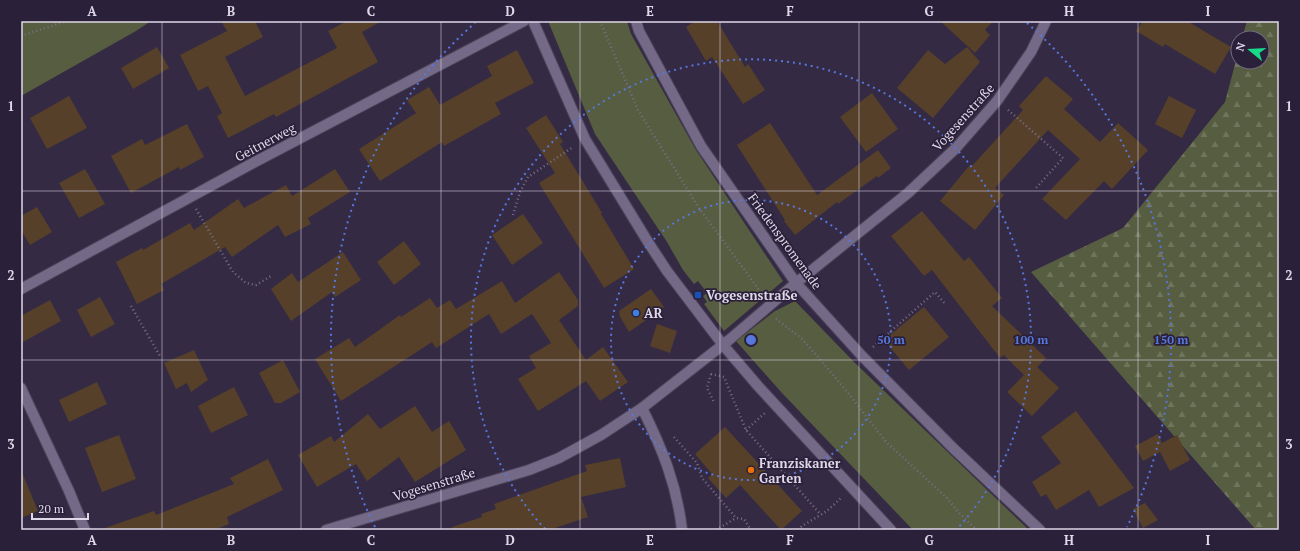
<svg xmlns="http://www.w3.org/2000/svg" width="1300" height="551" font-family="'PT Serif',serif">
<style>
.forest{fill:url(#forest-firs)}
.park{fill:#575d40}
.building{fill:#564029}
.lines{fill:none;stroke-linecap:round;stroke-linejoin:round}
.street-casing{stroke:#4e455c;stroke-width:12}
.secondary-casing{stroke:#4e455c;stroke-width:12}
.path{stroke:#776f85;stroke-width:2.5;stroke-dasharray:1 3;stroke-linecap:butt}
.street{stroke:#746a87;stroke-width:10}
.secondary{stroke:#746a87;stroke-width:10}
.grid{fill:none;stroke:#ded8e9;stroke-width:1;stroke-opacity:0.55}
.ring{fill:none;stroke:#5777dd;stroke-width:2;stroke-dasharray:2 4}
.transit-dot{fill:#1a4fb4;stroke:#2a2039;stroke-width:1.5}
.shop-dot{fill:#3f7fe0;stroke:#2a2039;stroke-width:1.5}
.food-dot{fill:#e8710a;stroke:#2a2039;stroke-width:1.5}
.labels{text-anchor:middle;stroke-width:3.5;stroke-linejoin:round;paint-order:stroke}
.street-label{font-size:13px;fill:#ded8e9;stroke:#2a2039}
.poi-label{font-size:13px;font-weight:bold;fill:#ded8e9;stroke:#2a2039;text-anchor:start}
.centre{fill:#5777dd;stroke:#2a2039;stroke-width:2}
.ring-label{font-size:12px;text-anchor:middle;font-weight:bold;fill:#5777dd;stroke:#2a2039;stroke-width:3.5;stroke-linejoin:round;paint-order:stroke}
.neatline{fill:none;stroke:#ded8e9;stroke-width:1.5}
.grid-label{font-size:13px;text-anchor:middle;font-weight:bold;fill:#ded8e9}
</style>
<defs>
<pattern id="forest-firs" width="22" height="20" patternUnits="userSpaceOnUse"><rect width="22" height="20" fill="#575d40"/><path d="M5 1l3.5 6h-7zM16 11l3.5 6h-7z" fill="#6f745c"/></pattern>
</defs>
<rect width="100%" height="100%" fill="#342a44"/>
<polygon class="forest" points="1247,21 1279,21 1279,530 1256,530 1031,272 1123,228 1225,102 1238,53 1238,62 1262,62 1262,38 1242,38"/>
<g class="park">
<polygon points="21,21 151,21 136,31 21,96"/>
<polygon points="548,21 627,21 631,34 696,150 783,281 724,331 704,304 707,302 703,296 707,293 698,281 694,284 683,270 667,242 595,134"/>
<polygon points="795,301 854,362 1029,530 913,530 782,393 736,341 775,311"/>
</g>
<g class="building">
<polygon points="221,21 255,21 263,37 225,57 245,96 337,48 328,31 347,21 382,21 362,32 378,62 276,117 274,114 228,138 217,116 222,113 208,86 198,91 180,55 227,31"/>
<polygon points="695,21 717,21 745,67 748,64 765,90 743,104 712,57 706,61 686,27"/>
<polygon points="940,21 993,21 985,30 990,35 975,53"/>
<polygon points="1143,21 1187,21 1231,47 1215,74 1165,44 1163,47 1136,31"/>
<polygon points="157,47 169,68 133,89 121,68"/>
<polygon points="967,47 980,62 933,118 897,88 928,50 945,64"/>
<polygon points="517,50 534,83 495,103 501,114 444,146 442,142 380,181 359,149 416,113 407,100 429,87 440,105 492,76 487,66"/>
<polygon points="1046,76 1073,99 1064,109 1100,142 1118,123 1148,150 1112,189 1104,181 1066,220 1042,199 1080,159 1048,130 995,188 1004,195 975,230 940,201 969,166 971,167 1023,110 1019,106"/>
<polygon points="872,93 898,129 866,152 840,117"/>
<polygon points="69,96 87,128 47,149 30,118"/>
<polygon points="1169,96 1196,110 1182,138 1155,124"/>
<polygon points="546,115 563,142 560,144 602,213 601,214 634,269 604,288 539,183 555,173 526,128"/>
<polygon points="770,123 817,195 878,150 891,168 878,178 877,176 838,204 837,202 795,235 784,221 785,220 737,145"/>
<polygon points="187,124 204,157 180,170 179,167 131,193 111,156 142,139 145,145"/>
<polygon points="85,169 105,204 79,218 59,183"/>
<polygon points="335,169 350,192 308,218 311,224 285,237 278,225 232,257 225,247 161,284 164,290 137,304 116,262 142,248 143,250 190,223 194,230 238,199 244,208 286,185 292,196"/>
<polygon points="37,207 52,232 30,245 21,230 21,216"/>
<polygon points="922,211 964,261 969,257 1002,298 992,306 1046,358 1037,367 1059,388 1032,416 1007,392 1024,375 1004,355 1000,358 932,270 924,276 891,236"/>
<polygon points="523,214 543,243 512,265 492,235"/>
<polygon points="404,241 421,264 394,285 377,262"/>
<polygon points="343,252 361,280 335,297 332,292 291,321 271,289 292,273 298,282"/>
<polygon points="559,272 578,300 578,306 559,320 586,360 603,347 628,382 600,401 586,381 538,411 518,379 536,368 529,356 551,343 532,314 501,334 489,314 436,348 432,342 341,401 315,359 349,338 355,347 400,315 401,317 430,298 437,308 450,300 456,309 502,281 515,303"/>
<polygon points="651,289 664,307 629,332 619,315 620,314 619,311"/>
<polygon points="100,297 115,324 91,337 77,310"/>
<polygon points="50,300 61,321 21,343 21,316"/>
<polygon points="924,307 949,337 909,370 884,340"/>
<polygon points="657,324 677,331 670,353 650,346"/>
<polygon points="194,350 208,380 191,392 187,383 176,389 164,363"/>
<polygon points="283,360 300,392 281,403 275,403 259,373"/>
<polygon points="97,382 107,404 69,422 59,400"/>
<polygon points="234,387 248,415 211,433 198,406"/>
<polygon points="415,406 432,432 449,421 466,450 415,482 399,457 367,481 356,464 317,487 298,455 331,436 334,442 368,414 380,429"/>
<polygon points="1076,411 1134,488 1099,507 1089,490 1056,510 1046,494 1041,497 1032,482 1061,463 1041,437"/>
<polygon points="725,427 802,511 781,530 740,485 726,498 708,478 712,474 695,454"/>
<polygon points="1158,434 1162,443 1177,435 1190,460 1170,471 1160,452 1143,461 1135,446"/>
<polygon points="119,435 136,479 102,492 85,448"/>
<polygon points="620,458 626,487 581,497 588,517 549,530 452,530 452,527 482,517 481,514 496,509 494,504 587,471 585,465"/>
<polygon points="268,459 283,490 227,517 229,524 214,530 106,530 105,528 154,511 156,515 234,484 230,478"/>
<polygon points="21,470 38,511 21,518"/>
<polygon points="1145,503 1158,520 1143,528 1133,509"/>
</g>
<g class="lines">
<g class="street-casing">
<g id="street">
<polyline points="636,21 639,31 701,146 796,283 862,356 953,448 1040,530"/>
<polyline points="21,289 253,163 524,21"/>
<polyline points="21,388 69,491 85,530"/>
<path d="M642 408C662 448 677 485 682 530"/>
<polyline points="326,530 529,470 559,458 601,435 642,408 729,340 796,283 908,193 956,148 997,101 1031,52 1046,21"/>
</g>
</g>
<g class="secondary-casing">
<polyline id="secondary" points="533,21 585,139 648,242 667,271 723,345 758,386 891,530"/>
</g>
<g class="path">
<polyline points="600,21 638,110 699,208 760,291 761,296"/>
<polyline points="21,36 67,21"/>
<polyline points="1008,110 1063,158 1036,188"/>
<polyline points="196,209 233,272 246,283 256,285 271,276"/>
<polyline points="513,215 520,192 528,177 573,147"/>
<polyline points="131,306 160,356"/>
<polyline points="776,319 801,338 818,357 849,394 886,442 946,497 959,513 977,530"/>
<polyline points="873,347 935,292 946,305"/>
<polyline points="711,374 724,377 746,430 821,515"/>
<polyline points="711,374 707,388 714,402"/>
<polyline points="746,430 765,413"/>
<polyline points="674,437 697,463 702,478 736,518 744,519 751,530"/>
<polyline points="716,530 736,518"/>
<polyline points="798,530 802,526 827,511 841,498"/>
</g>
<use href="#street" class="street"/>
<use href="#secondary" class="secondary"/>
</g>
<path class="grid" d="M162 21V530M301 21V530M441 21V530M580 21V530M720 21V530M859 21V530M999 21V530M1138 21V530M21 191H1279M21 360H1279"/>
<g class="ring">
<circle cx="751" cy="340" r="140"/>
<path d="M545 529A280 280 0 1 1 957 529"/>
<path d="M375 527A420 420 0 0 1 475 23M1027 23A420 420 0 0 1 1127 527"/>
</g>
<rect class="transit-dot" x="694" y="291" width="8" height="8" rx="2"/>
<circle class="shop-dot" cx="636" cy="313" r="4"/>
<circle class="food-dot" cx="751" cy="470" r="4"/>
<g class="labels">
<g class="street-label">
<text transform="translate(963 117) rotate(-48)" y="5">Vogesenstraße</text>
<text transform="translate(265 142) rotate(-28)" y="5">Geitnerweg</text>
<text transform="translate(785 241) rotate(54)" y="5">Friedenspromenade</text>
<text transform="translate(434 484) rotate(-17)" y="5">Vogesenstraße</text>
</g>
<g class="poi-label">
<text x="706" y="300">Vogesenstraße</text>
<text x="644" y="318">AR</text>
<text x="759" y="468">Franziskaner<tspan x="759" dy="15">Garten</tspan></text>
</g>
</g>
<circle cx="751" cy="340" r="6" class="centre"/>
<g class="ring-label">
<text x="891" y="344">50 m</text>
<text x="1031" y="344">100 m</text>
<text x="1171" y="344">150 m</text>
</g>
<rect width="1300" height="551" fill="none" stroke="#2a2039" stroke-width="44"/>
<g transform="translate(1250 50) rotate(288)"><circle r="19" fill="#2a2039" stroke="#726a7f"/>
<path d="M0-3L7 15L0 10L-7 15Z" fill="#17d989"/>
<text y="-6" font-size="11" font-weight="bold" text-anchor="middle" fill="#ded8e9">N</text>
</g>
<path d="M32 513v6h56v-6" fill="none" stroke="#ded8e9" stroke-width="2"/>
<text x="38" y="513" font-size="12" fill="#ded8e9" stroke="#2a2039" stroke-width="3" paint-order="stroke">20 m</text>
<rect x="22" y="22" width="1256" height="507" class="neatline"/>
<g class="grid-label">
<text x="92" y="16">A</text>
<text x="231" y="16">B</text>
<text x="371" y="16">C</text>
<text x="510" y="16">D</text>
<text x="650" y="16">E</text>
<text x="790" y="16">F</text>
<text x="929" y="16">G</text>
<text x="1069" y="16">H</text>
<text x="1208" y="16">I</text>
<text x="11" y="111">1</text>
<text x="1289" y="111">1</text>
<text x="11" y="280">2</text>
<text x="1289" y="280">2</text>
<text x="11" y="449">3</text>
<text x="1289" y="449">3</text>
<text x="92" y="545">A</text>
<text x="231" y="545">B</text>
<text x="371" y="545">C</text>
<text x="510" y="545">D</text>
<text x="650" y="545">E</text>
<text x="790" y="545">F</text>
<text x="929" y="545">G</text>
<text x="1069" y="545">H</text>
<text x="1208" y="545">I</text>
</g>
</svg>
